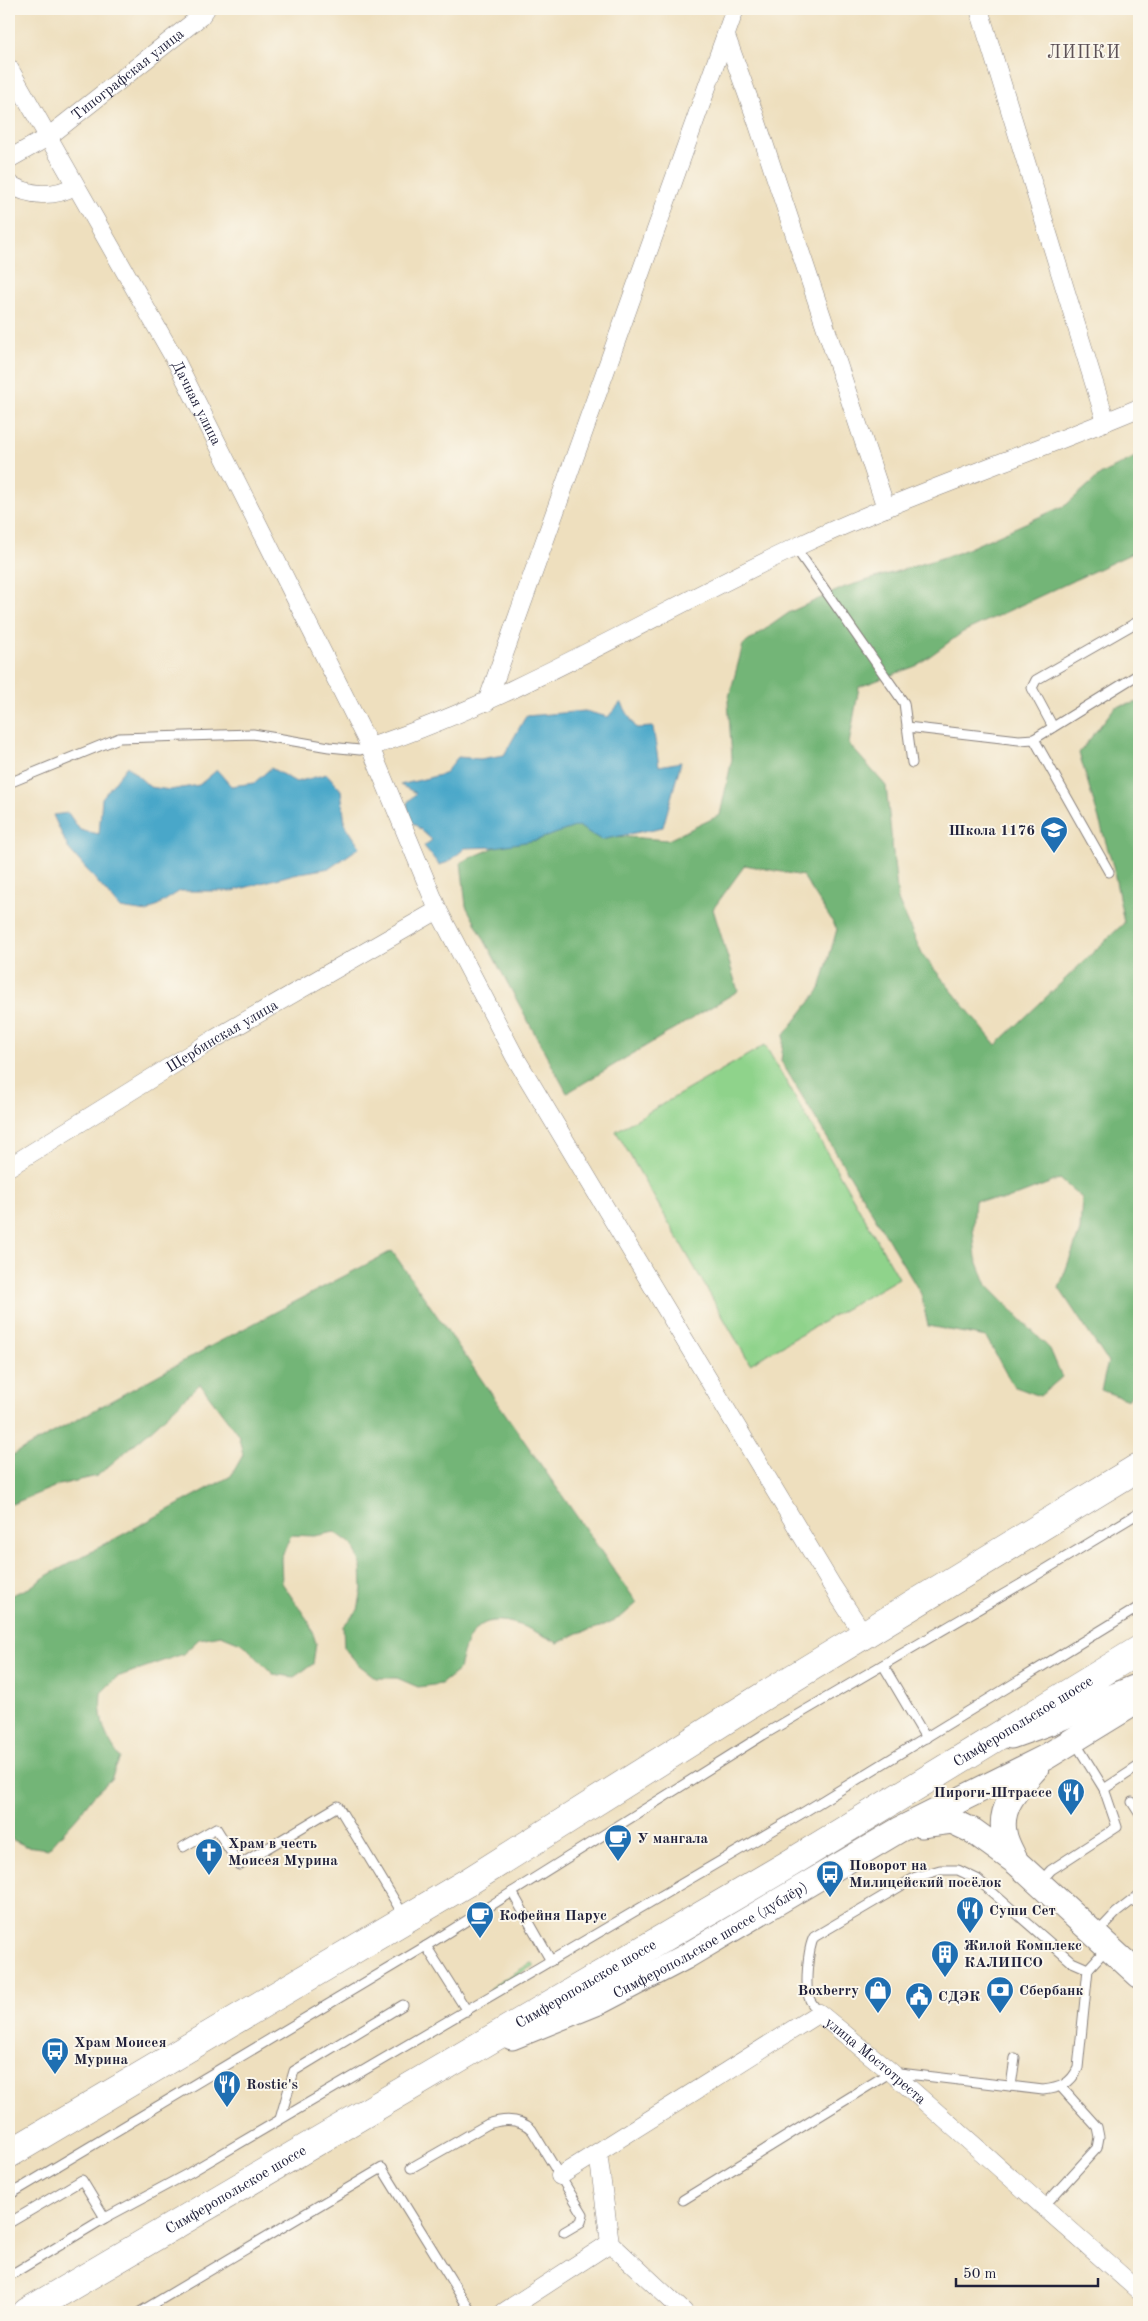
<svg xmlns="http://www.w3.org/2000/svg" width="1148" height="2321" font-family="'Old Standard TT',serif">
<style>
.green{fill:#8fd38b;stroke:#587a63}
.forest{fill:#73b577;stroke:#4a6c59}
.water{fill:#4aa7c9;stroke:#366482}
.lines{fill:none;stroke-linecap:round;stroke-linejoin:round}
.service-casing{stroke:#88807c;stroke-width:11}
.minor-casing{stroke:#88807c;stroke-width:19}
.secondary-casing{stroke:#88807c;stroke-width:27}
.primary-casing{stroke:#88807c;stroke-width:29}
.service{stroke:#fff;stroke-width:9}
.minor{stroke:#fff;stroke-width:18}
.secondary{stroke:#fff;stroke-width:25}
.primary{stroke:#fff;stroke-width:28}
.labels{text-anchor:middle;stroke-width:4;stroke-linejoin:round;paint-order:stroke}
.street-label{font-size:15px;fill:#22223b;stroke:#fbf7ec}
.poi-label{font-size:15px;font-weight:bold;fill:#22223b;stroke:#fbf7ec;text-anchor:start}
.quarter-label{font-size:18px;letter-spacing:1px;fill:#5d5156;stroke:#fbf7ec}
</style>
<rect width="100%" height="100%" fill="#fbf7ec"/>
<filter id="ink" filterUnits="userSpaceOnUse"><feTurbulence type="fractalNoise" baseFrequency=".02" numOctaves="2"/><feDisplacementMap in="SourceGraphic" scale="10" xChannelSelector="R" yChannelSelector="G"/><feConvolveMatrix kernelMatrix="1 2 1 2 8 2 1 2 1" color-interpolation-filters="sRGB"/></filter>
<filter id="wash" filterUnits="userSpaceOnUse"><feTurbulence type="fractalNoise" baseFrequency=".0096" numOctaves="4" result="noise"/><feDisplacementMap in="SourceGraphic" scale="20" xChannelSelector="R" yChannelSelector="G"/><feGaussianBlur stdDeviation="1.12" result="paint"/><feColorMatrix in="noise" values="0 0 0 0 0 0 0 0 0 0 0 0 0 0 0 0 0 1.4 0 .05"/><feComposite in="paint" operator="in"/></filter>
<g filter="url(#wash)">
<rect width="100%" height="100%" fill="#eedfbe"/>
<g class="green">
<polygon points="765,1045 899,1278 750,1364 616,1131"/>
<polygon points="531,1963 534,1964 533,1966 490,1991 490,1988"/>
</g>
<g class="forest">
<polygon points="1139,455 1139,550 963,632 916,666 859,687 849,744 886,786 898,900 922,954 996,1045 1124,923 1113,866 1079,753 1115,707 1139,702 1139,1384 1128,1400 1101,1390 1108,1362 1059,1288 1080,1231 1082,1198 1060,1179 1005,1200 975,1200 973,1229 976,1258 987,1285 1050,1349 1062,1377 1040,1396 1013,1386 986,1337 928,1326 921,1294 781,1061 784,1035 820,989 837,929 803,876 745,865 713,909 738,991 567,1093 466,906 461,862 533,831 588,815 614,836 668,840 720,815 732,759 728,701 743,645 790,612 845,587 958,553 1066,505 1100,475"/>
<path d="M392 1251 637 1603 621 1617 600 1627 578 1633 558 1643C510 1618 471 1600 459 1670L441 1684 418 1687 397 1678H376L359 1665 344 1648 343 1626 358 1610 362 1589 361 1565 353 1545 335 1532 314 1536 291 1535 281 1558 282 1583 309 1622 316 1643 313 1664 294 1677 273 1674 243 1644 221 1635 199 1639 183 1654 117 1677 101 1693C99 1721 104 1735 120 1758L111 1779 94 1795 78 1816 48 1849 26 1846 9 1838V1596L29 1588 48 1575 231 1476 243 1455 238 1434 200 1384 151 1430 97 1476 59 1485 12 1504 9 1503V1457L211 1346Z"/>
</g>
<g class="water">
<polygon points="621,702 636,728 653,727 659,766 681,762 663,827 601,840 578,826 537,840 495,847 465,848 449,862 439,865 424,846 432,840 410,820 407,803 416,793 400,785 444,774 458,757 480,759 504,755 526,716 585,711 608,717"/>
<polygon points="127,766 150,787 170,790 199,785 217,770 231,786 254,783 271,768 296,782 327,774 341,790 345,824 360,847 330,868 294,874 233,891 180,891 147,912 120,908 68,848 53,815 68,813 80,830 99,834 102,798"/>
</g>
</g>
<g filter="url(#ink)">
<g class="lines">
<g class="service-casing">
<g id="service">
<polyline points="795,547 904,703 912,763"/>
<polyline points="907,727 1019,740 1034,739 1139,674"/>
<polyline points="1053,727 1032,688 1036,680 1139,621"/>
<polyline points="1034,739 1109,872"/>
<polyline points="9,783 119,738 253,734 329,747 360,750 370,747"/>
<polyline points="883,1665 926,1738"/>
<polyline points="1104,1789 1139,1766"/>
<polyline points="1132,1802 1139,1813"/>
<polyline points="183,1847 216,1828 239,1865 338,1806 404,1916"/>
<polyline points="1041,1881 1051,1870 1117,1827 1104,1789 1075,1742"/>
<polyline points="512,1892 551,1961"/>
<polyline points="1097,1933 1116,1913 1139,1895"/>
<polyline points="426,1946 467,2011"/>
<path d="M819 2013C816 2009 812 2004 810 2000 804 1989 808 1948 814 1937L916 1877 940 1870H958L977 1879 1072 1962 1088 1969 1108 1947"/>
<polyline points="1011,2086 1015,2058"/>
<polyline points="280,2119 294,2071 403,2005"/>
<path d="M411 2168 488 2124C503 2119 520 2118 532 2130L583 2214 581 2222 564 2232"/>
<polyline points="9,2195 426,1946 763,1735 1033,1577 1139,1513"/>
<path d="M683 2200 891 2072 1043 2090C1060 2088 1071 2084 1078 2068L1088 1969"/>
<polyline points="1044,2206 1097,2148 1099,2137 1097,2127 1061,2087"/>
<polyline points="9,2223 82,2180 105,2218"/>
<polyline points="9,2276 105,2218 189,2173 804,1812 1139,1607"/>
<polyline points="140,2312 382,2168 471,2312"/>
</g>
</g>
<g class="minor-casing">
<g id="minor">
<polyline points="979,9 1106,422"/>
<polyline points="726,36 754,113 886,508"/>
<path id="s1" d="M9 68 177 363 370 747 438 910 515 1057 831 1584 864 1635"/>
<path id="s2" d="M9 159 48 137 200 17 206 9"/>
<path d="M9 184C29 196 54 198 74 186"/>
<polyline points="487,702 735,9"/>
<path d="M370 747C518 698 653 614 794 548 906 495 1025 456 1139 408"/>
<path id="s3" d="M9 1167 216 1038 438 910"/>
<polyline points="598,2153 610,2243 684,2312"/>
<path id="s4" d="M560 2176 819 2013 891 2072 1139 2291"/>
<polyline points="504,2312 610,2243"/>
</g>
</g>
<g class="secondary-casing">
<g id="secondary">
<polyline points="1011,1736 1053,1721 1139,1686"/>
<polyline points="921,1825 952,1821 973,1831 1016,1862 1139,1975"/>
<path d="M1016 1862C1012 1853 1005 1842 1004 1832 999 1805 1020 1786 1036 1768"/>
<path id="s5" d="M512 2037 601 2001 685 1957 899 1830 1046 1757 1139 1700"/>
</g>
</g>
<g class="primary-casing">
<g id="primary">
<polyline points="9,2154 468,1882 762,1697 1139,1467"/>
<path id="s6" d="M27 2312 789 1864 1139 1650"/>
</g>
</g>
<use href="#service" class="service"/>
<use href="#minor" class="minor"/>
<use href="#secondary" class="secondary"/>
<use href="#primary" class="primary"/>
</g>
</g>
<defs>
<g id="school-pin" transform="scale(1.4375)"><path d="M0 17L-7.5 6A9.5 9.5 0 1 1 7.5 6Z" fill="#1f6fb2" stroke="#fbf7ec"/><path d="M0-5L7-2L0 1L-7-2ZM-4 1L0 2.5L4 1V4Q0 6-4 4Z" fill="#fff"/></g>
<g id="restaurant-pin" transform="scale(1.4375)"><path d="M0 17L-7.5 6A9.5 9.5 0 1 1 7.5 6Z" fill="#1f6fb2" stroke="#fbf7ec"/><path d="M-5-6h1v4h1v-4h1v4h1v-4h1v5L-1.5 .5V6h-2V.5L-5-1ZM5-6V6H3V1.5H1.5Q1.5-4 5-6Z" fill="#fff"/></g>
<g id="cafe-pin" transform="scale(1.4375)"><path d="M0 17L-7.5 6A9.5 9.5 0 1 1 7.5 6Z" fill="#1f6fb2" stroke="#fbf7ec"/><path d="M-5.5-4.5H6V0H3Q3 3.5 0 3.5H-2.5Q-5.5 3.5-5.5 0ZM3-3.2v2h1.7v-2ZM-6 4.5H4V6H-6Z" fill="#fff"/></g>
<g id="church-pin" transform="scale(1.4375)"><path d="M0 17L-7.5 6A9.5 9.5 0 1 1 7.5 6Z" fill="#1f6fb2" stroke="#fbf7ec"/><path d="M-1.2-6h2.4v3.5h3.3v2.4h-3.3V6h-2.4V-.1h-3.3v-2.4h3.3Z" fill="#fff"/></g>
<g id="bus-pin" transform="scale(1.4375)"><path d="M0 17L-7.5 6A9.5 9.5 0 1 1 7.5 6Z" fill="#1f6fb2" stroke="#fbf7ec"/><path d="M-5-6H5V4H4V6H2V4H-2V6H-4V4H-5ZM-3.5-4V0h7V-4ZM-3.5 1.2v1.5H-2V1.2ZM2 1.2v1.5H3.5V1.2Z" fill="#fff"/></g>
<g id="building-pin" transform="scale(1.4375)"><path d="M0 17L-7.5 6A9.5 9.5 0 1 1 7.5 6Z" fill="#1f6fb2" stroke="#fbf7ec"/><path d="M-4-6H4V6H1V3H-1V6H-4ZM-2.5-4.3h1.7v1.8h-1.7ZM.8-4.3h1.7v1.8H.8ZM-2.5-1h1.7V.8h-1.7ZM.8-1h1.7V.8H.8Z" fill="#fff"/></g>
<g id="shop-pin" transform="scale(1.4375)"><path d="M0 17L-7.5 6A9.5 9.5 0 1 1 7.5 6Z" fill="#1f6fb2" stroke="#fbf7ec"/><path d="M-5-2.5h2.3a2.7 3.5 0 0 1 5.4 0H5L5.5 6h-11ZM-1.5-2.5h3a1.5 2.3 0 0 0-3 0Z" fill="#fff"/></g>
<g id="bank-pin" transform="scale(1.4375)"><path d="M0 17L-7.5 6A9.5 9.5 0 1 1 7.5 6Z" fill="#1f6fb2" stroke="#fbf7ec"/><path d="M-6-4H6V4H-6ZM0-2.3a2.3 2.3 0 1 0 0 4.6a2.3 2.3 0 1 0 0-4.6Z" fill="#fff"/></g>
<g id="civic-pin" transform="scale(1.4375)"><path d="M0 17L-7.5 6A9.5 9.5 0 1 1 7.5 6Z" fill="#1f6fb2" stroke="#fbf7ec"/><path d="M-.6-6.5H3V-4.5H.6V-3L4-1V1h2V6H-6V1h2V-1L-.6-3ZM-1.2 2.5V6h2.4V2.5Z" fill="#fff"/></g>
</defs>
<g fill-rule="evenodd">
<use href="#school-pin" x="1054" y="830"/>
<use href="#restaurant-pin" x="1071" y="1792"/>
<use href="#cafe-pin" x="618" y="1838"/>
<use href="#church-pin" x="209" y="1852"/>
<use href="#bus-pin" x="830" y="1874"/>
<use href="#restaurant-pin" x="970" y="1910"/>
<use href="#cafe-pin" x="480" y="1915"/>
<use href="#building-pin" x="945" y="1954"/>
<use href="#shop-pin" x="878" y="1990"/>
<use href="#bank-pin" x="1000" y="1990"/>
<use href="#civic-pin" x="919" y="1996"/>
<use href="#bus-pin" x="55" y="2051"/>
<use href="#restaurant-pin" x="227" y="2084"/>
</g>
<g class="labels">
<g class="street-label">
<text dy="5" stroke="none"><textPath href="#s2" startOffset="146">Типографская улица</textPath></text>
<text dy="5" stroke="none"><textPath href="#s1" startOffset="384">Дачная улица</textPath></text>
<text dy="5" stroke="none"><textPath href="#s3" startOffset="250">Щербинская улица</textPath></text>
<text dy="5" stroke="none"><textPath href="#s6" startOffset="1158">Симферопольское шоссе</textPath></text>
<text dy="5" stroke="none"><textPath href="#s5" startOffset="221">Симферопольское шоссе (дублёр)</textPath></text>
<text dy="5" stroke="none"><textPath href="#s6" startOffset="648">Симферопольское шоссе</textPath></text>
<text dy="5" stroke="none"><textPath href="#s4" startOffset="380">улица Мостотреста</textPath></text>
<text dy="5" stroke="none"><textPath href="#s6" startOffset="242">Симферопольское шоссе</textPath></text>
</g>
<g class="poi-label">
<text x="1035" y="835" text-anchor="end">Школа 1176</text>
<text x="1052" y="1797" text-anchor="end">Пироги-Штрассе</text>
<text x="637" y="1843">У мангала</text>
<text x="228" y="1848">Храм в честь<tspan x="228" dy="17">Моисея Мурина</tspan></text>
<text x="849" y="1870">Поворот на<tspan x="849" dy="17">Милицейский посёлок</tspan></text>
<text x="989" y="1915">Суши Сет</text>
<text x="499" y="1920">Кофейня Парус</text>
<text x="964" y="1950">Жилой Комплекс<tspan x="964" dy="17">КАЛИПСО</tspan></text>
<text x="859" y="1995" text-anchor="end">Boxberry</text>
<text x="1019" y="1995">Сбербанк</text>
<text x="938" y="2001">СДЭК</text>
<text x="74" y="2047">Храм Моисея<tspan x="74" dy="17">Мурина</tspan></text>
<text x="246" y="2089">Rostic's</text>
</g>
<g class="quarter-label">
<text x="1084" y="58">ЛИПКИ</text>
</g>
</g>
<rect width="1148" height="2321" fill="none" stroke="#fbf7ec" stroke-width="30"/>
<path d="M956 2278v8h142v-8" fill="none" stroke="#22223b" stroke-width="2.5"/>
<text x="963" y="2278" font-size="15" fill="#22223b" stroke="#fbf7ec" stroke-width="4" paint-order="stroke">50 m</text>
</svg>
